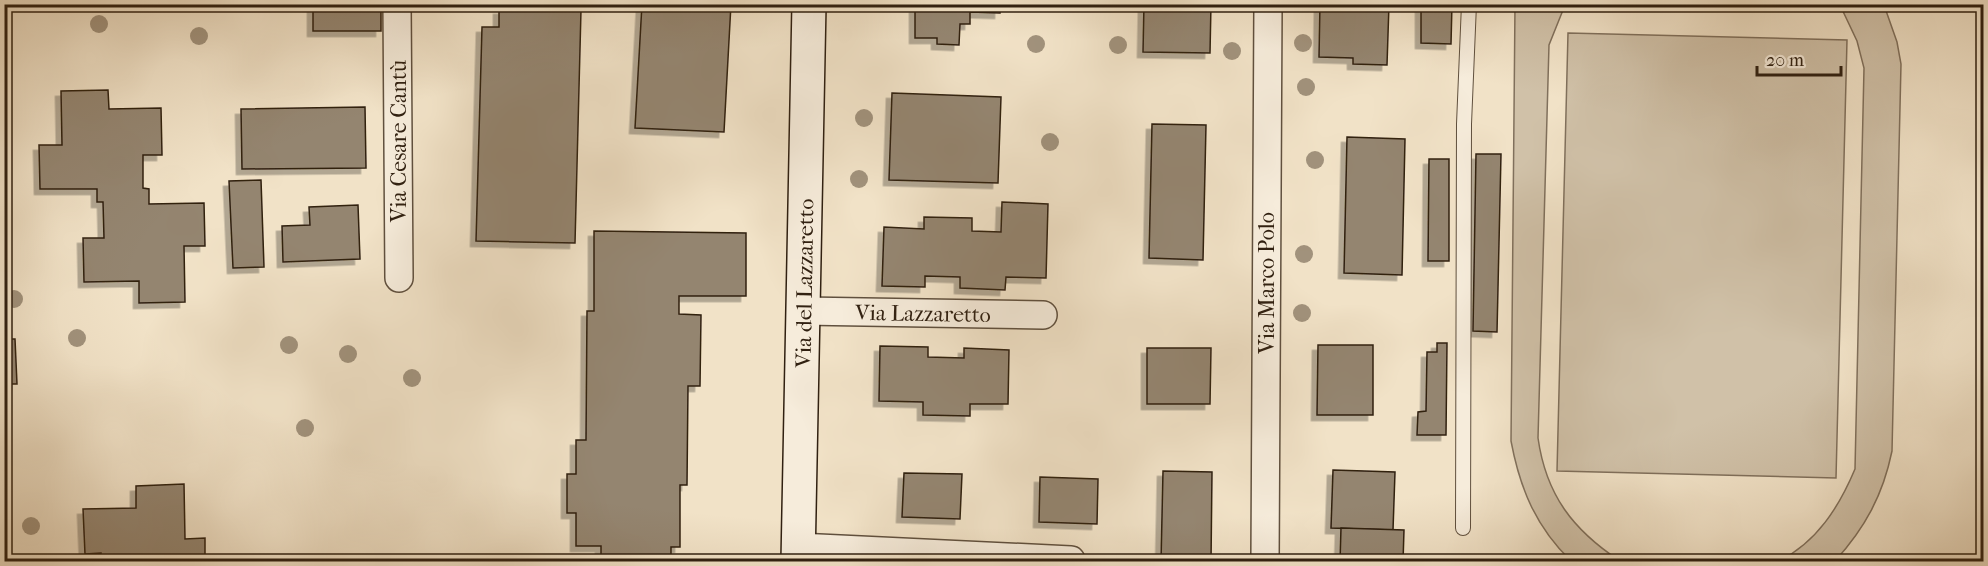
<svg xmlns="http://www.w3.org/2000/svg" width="1988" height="566" font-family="'IM FELL French Canon',serif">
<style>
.green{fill:#d0c1a8;stroke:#80705c;stroke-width:1.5}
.building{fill:#948570;stroke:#302011;stroke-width:1.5;filter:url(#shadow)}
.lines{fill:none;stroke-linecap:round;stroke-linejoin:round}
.lane-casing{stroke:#60503e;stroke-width:16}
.street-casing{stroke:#60503e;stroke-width:30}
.secondary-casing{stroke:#302011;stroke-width:36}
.lane{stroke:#f6ecdb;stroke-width:14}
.street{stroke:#f6ecdb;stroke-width:27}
.secondary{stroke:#f6ecdb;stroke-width:33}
.tree{fill:#a1927c}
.labels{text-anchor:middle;stroke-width:4.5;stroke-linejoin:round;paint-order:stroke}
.street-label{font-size:22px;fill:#302011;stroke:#f6ecdb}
</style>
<defs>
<filter id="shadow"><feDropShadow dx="-5.5" dy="5.5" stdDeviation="0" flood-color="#0004"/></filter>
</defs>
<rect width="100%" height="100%" fill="#f1e2c7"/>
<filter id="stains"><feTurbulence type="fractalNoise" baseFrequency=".00333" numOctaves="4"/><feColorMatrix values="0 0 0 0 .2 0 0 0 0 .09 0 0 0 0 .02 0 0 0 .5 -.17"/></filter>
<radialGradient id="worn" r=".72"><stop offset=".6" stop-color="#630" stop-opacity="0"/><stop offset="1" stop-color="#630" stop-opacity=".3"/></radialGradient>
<g class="green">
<path d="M1515 5H1565L1549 45 1538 438C1546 495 1573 530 1620 561H1571C1536 527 1520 489 1511 441Z"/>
<path d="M1840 5H1884L1897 42 1901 64 1892 451C1883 495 1865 528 1835 561H1779C1817 542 1839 507 1855 469L1864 68 1857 41Z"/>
<polygon points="1568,33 1847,40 1836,478 1557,471"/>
</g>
<g class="building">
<rect x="313" y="4" width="68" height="27"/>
<polygon points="642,4 731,4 724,132 635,128"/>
<polygon points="915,4 1000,4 1000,13 970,12 970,24 960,24 959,45 937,44 937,38 915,38"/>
<polygon points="1144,4 1211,4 1210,53 1143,52"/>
<polygon points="1320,4 1389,4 1387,65 1353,64 1353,58 1319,57"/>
<polygon points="1421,4 1452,4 1451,44 1421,43"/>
<polygon points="499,9 581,10 575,243 476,241 482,27 499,27"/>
<polygon points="108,90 109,109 161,108 162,155 143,155 143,188 149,189 149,204 204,203 205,246 184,246 185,302 139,303 139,281 84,282 83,238 104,238 103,202 97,202 97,189 40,189 39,145 62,145 61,91"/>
<polygon points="892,93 1001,97 998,183 889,180"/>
<polygon points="365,107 366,168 242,169 241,109"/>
<polygon points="1152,124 1206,125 1203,260 1149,258"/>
<polygon points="1347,137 1405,139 1402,275 1344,273"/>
<polygon points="1476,154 1501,154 1497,332 1473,331"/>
<polygon points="1429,159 1449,159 1449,261 1428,261"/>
<polygon points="261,180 264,267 233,268 229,181"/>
<polygon points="1002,202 1048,204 1046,278 1006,277 1005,290 960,288 960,277 925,276 925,287 882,286 884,227 924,229 924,217 972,218 972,231 1001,232"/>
<polygon points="358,205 360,259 283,262 282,226 310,225 309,207"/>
<polygon points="594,231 746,233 746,296 679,296 679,314 701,315 700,386 688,386 687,485 680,485 680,547 671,547 671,562 601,562 601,546 576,546 576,513 567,513 567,474 576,474 576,440 586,440 587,311 594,311"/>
<polygon points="4,339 15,339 17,384 4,384"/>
<polygon points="1437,343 1447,343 1446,435 1417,435 1418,412 1426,411 1427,352 1437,352"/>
<polygon points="1318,345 1373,345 1373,415 1317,415"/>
<polygon points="880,346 928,347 928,357 964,358 964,348 1009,350 1008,404 970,404 970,416 923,415 923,402 879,401"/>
<polygon points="1147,348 1211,348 1210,404 1147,404"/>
<polygon points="1333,470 1395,472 1393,530 1331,528"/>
<polygon points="1163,471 1212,472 1211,562 1161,562"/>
<polygon points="904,473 962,474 960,519 902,517"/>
<polygon points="1040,477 1098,479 1097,524 1039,522"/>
<polygon points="184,484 185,539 205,538 205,562 101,562 101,553 85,554 83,509 136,508 136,486"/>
<polygon points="1341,528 1404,530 1403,562 1340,562"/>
</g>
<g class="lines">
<g class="lane-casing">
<polyline id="lane" points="1463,528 1464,124 1469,4"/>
</g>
<g class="street-casing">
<g id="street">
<polyline points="397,4 399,278"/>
<polyline points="803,311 1043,315"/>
<polyline points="798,547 1071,560"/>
<polyline points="1265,562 1268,4"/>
</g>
</g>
<g class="secondary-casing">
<polyline id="secondary" points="798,562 809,4"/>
</g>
<use href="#lane" class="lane"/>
<use href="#street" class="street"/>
<use href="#secondary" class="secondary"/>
</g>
<g class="tree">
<circle cx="99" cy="24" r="9"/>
<circle cx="199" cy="36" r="9"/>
<circle cx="1303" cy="43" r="9"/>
<circle cx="1036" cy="44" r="9"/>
<circle cx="1118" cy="45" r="9"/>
<circle cx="1232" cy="51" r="9"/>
<circle cx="1306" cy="87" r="9"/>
<circle cx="864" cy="118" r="9"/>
<circle cx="1050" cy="142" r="9"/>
<circle cx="1315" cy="160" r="9"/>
<circle cx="859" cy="179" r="9"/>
<circle cx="1304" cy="254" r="9"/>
<circle cx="14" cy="299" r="9"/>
<circle cx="1302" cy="313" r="9"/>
<circle cx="77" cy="338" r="9"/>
<circle cx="289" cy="345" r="9"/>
<circle cx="348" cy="354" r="9"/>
<circle cx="412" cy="378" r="9"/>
<circle cx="305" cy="428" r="9"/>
<circle cx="31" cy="526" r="9"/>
</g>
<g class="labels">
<g class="street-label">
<text transform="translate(398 141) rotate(-90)" y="8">Via Cesare Cantù</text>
<text transform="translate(804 283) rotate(-89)" y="8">Via del Lazzaretto</text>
<text transform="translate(1266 283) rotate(-90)" y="8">Via Marco Polo</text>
<text transform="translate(923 313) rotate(1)" y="8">Via Lazzaretto</text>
</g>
</g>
<rect width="1988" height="566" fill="none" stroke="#f1e2c7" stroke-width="24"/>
<rect x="6" y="6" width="1976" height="554" fill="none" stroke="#302011" stroke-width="3"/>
<rect x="12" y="12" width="1964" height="542" fill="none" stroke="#302011" stroke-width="1.5"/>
<path d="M1757 66v9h84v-9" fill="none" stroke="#302011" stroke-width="3"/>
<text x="1766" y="66" font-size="18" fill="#302011" stroke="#f6ecdb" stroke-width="4.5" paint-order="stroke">20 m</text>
<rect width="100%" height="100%" filter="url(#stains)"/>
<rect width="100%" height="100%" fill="url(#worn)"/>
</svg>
